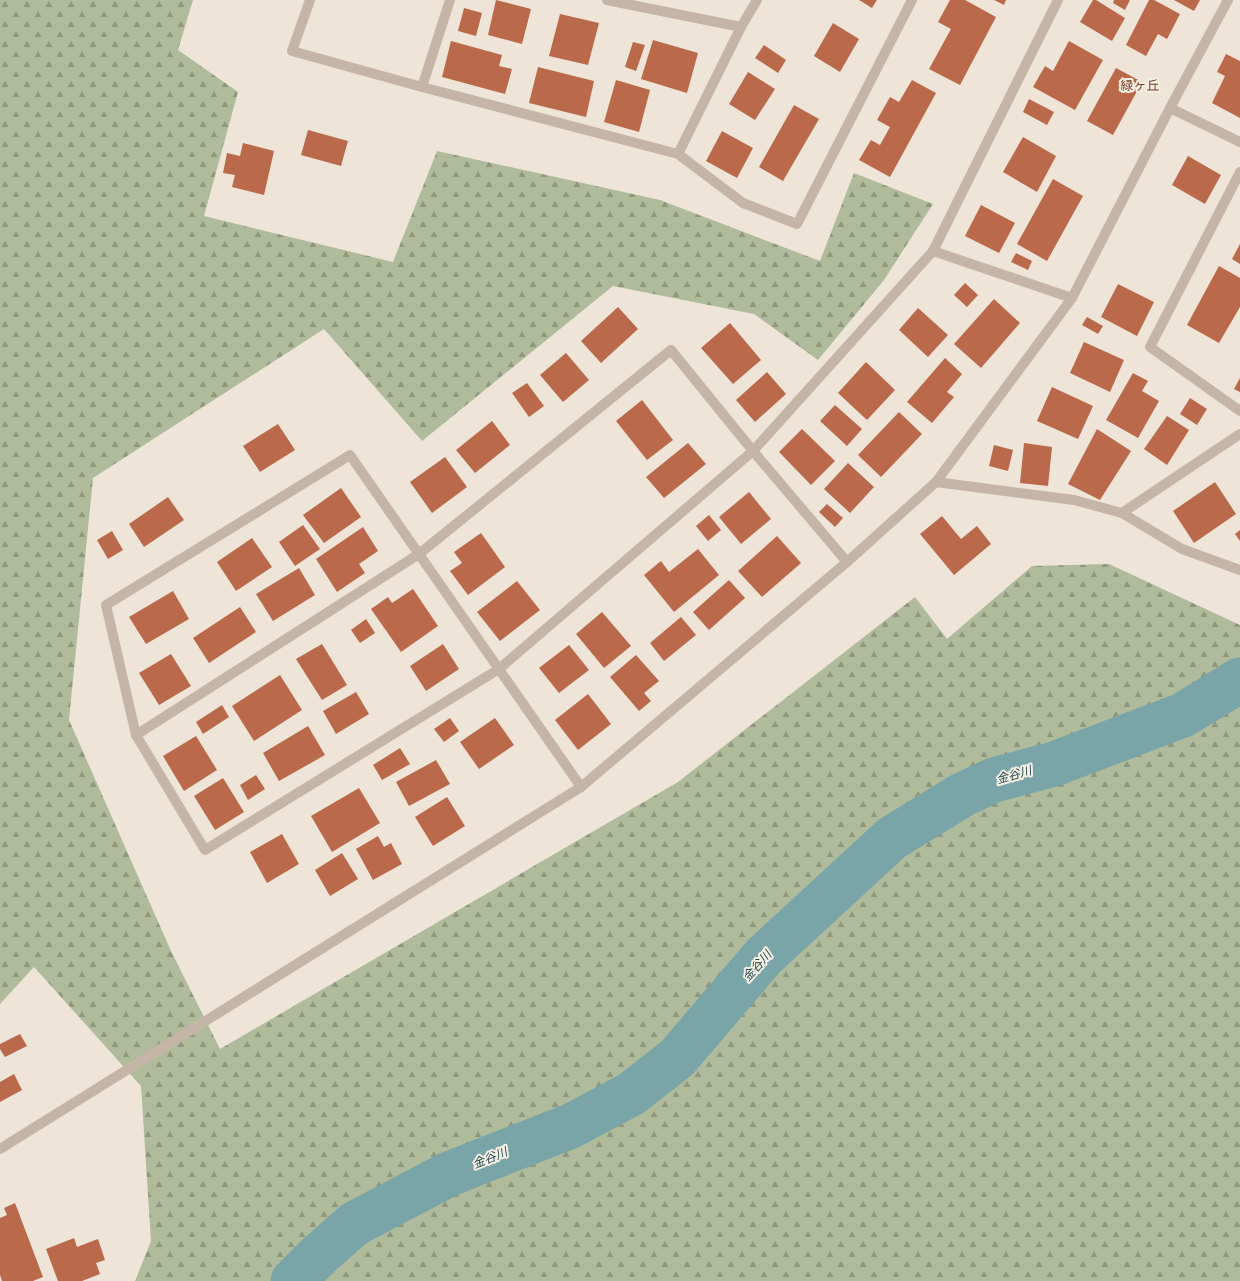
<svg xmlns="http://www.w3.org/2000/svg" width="1240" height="1281" font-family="Inter,'Noto Sans JP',sans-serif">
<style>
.forest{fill:url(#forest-firs)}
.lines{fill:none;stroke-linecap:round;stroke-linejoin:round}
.river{stroke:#7aa5a8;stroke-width:45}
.building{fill:#ba694a}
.minor{stroke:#c5b5a6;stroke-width:10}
.tertiary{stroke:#c5b5a6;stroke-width:10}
.labels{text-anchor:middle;stroke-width:4;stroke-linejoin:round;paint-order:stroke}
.water-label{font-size:12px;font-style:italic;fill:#204a4f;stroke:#f6efe4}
.quarter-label{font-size:13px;fill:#793d27;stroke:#f6efe4}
</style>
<defs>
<pattern id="forest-firs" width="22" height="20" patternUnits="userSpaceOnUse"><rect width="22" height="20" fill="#afbb9a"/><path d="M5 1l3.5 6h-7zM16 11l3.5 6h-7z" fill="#8f987d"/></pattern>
</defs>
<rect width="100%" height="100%" fill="#eee5d8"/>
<polygon class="forest" points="0,0 193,0 178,50 238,92 204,216 393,262 437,151 660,200 820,261 854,173 933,204 884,280 818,360 754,314 613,286 422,441 324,329 93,478 69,720 171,951 220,1049 678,782 915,597 947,639 1032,566 1109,564 1240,625 1240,1281 135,1281 151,1241 141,1086 34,967 0,1004"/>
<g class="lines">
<polyline class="river" points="293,1281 318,1256 354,1224 449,1174 571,1126 631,1094 677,1058 763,957 892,838 962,795 994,780 1054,764 1183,715 1240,680"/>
</g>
<g class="building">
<polygon points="496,0 531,9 522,44 488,35"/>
<polygon points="859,0 877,0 872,8"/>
<polygon points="950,0 965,0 996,17 960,85 929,69 951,29 938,22"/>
<polygon points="994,0 1006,0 1004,5"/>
<polygon points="1093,0 1096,0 1125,18 1112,41 1080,22"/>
<polygon points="1114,0 1130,0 1125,10 1113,3"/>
<polygon points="1149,0 1154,0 1180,14 1167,39 1158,34 1146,56 1126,45"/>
<polygon points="1174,0 1200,0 1194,11"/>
<polygon points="464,8 482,13 476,36 458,31"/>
<polygon points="560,14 599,23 588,65 549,56"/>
<polygon points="833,23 859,39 840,72 814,56"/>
<polygon points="653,40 698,53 687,93 641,79"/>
<polygon points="451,41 502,55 499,66 512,69 505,94 442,77"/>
<polygon points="1069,41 1103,60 1075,110 1033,87 1045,66 1053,71"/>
<polygon points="633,42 645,45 636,71 625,67"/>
<polygon points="764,45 786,60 778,73 755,58"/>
<polygon points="1226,54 1240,61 1240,118 1212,103 1225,76 1217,72"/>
<polygon points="538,67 594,81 586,117 529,103"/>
<polygon points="1116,68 1142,82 1113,135 1087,121"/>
<polygon points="748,72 775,89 755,120 729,104"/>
<polygon points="616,80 650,90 639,132 604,122"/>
<polygon points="912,80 936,93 890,177 859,160 871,140 880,145 890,127 877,120 890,97 899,102"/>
<polygon points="1029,99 1054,112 1047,125 1023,112"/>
<polygon points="794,105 819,119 783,181 759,167"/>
<polygon points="308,130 348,141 341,166 301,155"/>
<polygon points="722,131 753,148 737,178 706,161"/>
<polygon points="1023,137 1056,156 1037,192 1003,172"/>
<polygon points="243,143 274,151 264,195 232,187 235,175 223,173 227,153 240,156"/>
<polygon points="1188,156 1221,175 1205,204 1172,185"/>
<polygon points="1053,179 1083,196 1047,261 1017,244"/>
<polygon points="981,205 1015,223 999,253 965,236"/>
<polygon points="1240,244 1240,264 1232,259"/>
<polygon points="1016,253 1032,261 1028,270 1011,262"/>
<polygon points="1219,266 1240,278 1240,307 1219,343 1187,325"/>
<polygon points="965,283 978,295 967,307 954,295"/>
<polygon points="1118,284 1154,302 1137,336 1101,317"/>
<polygon points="994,299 1020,323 981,368 954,344"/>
<polygon points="618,307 638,329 601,363 581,341"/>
<polygon points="918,308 948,335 928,357 899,330"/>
<polygon points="1087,317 1103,326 1098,334 1082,325"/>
<polygon points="730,323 761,360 733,384 701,348"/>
<polygon points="1084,342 1124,360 1110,392 1070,373"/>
<polygon points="566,353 589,380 563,402 540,375"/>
<polygon points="945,358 962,374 947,392 954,397 932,423 907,402"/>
<polygon points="866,362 895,390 867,420 838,393"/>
<polygon points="767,372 786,394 755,422 736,400"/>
<polygon points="1133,373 1148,381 1142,391 1159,401 1138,438 1106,420"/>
<polygon points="1240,378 1240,392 1234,389"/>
<polygon points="527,383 544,406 529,417 512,393"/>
<polygon points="1052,387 1093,406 1078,439 1037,421"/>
<polygon points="1190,398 1207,409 1197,425 1180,414"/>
<polygon points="642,400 673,440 647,460 616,421"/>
<polygon points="835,405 862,429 847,446 820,421"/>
<polygon points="899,412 922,434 881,477 858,455"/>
<polygon points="1167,416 1189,430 1167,465 1144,449"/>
<polygon points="492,421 510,445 475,473 456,450"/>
<polygon points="278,424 295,450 260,472 243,446"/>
<polygon points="802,429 835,461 811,485 779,452"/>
<polygon points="1097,429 1131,451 1100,500 1068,484"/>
<polygon points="688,443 706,464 664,498 646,477"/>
<polygon points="1024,443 1052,447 1048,486 1020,483"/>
<polygon points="994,445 1013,450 1008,471 989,466"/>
<polygon points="445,457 467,487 432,513 410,482"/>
<polygon points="848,463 874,487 850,513 824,489"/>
<polygon points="1215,482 1236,514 1194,543 1173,511"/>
<polygon points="341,488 361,517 324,543 303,515"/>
<polygon points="749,492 771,519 741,544 719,517"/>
<polygon points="168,497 184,520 144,547 129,524"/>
<polygon points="827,504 843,518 835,527 819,512"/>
<polygon points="709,515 721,530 708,541 696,526"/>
<polygon points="942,516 961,539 977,526 991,544 954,575 920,534"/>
<polygon points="303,525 320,549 295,566 279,542"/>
<polygon points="363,527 378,551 359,564 365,573 337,592 316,559"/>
<polygon points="1240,530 1240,541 1235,534"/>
<polygon points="112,531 123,550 108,559 97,540"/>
<polygon points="481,533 505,567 468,595 450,571 462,563 454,552"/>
<polygon points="777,536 801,563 762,597 738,571"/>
<polygon points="252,538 272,567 236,591 217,562"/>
<polygon points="698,549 719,575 674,612 644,575 661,561 669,572"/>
<polygon points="299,568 315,595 273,621 256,594"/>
<polygon points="729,580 745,598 709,630 693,612"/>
<polygon points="517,581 540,610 500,641 477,612"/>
<polygon points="413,589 438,626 401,652 371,609 388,597 392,603"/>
<polygon points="173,591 189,619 146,644 129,617"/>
<polygon points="240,607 256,632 209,663 193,638"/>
<polygon points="602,612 631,646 604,668 576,634"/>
<polygon points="681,617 696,635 664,661 650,643"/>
<polygon points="366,619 375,633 360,643 351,630"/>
<polygon points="322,644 347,685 322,700 296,659"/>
<polygon points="443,644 459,669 426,691 410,666"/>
<polygon points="569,645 589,670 559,693 539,668"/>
<polygon points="171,654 191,686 159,705 139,673"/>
<polygon points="636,655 659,681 644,693 651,701 639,711 610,677"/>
<polygon points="280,675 302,710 254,741 232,706"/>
<polygon points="356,692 369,714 336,734 323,711"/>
<polygon points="588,694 611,724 578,750 555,720"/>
<polygon points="222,705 229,717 203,734 196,722"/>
<polygon points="450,718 459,731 444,742 434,729"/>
<polygon points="495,718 514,745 479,769 460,742"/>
<polygon points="308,726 325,755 279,781 263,753"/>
<polygon points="196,736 217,770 184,791 163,756"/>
<polygon points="400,748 410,764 382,780 373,765"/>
<polygon points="436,760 450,784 409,806 396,782"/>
<polygon points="256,775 265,789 248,800 240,785"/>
<polygon points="223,778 244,812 215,830 194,796"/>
<polygon points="359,788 380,823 332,852 311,816"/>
<polygon points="447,797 465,826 433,846 415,817"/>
<polygon points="282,834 299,864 267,883 250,852"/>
<polygon points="378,836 384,847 391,843 402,864 373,880 356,849"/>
<polygon points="342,853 358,879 330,896 315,870"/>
<polygon points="20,1034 27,1046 5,1057 0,1049 0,1044"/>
<polygon points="14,1074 22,1090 0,1102 0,1082"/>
<polygon points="15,1203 43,1277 33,1281 2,1281 0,1275 0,1218 7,1215 4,1208"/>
<polygon points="74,1238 77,1247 98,1239 105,1260 96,1263 100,1274 82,1281 58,1281 46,1249"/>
</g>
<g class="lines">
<g class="minor">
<polyline points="310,0 292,51 422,87 678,154 743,203 797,224 912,0"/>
<polyline points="607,0 741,27"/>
<polyline points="422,87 450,0"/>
<polyline points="1170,108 1240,142"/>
<polyline points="678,154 741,27 757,0"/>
<polyline points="1240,172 1150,347 1240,411"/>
<polyline points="933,251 1072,298"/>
<polyline points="936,482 1074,500 1122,513 1182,549 1240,570"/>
<polyline points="1122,513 1240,434"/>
<polyline points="136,735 419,554 671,350 753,451 847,562"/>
<path d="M581 787C504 676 427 566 350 455L106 605 136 735 205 850 499 669 753 451 933 251 1058 0"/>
</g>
<polyline class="tertiary" points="0,1149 581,787 847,562 936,482 1072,298 1170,108 1228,0"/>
</g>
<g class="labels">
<g class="water-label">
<text transform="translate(1014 775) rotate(-16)" y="4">金谷川</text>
<text transform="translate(757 966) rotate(-48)" y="4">金谷川</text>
<text transform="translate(490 1158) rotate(-22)" y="4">金谷川</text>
</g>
<g class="quarter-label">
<text x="1140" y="90">緑ヶ丘</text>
</g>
</g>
</svg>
